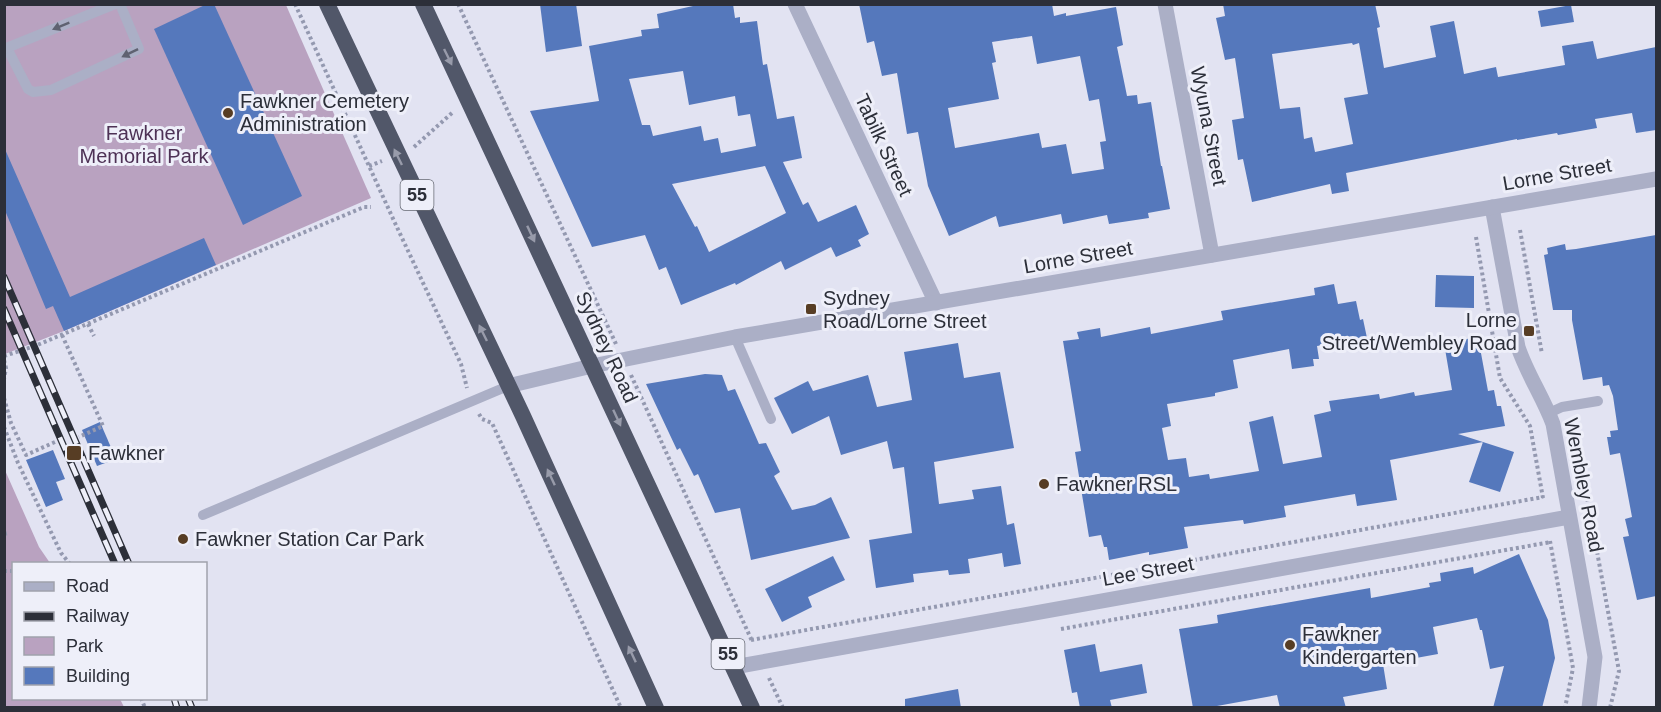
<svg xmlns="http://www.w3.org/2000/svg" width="1661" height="712" font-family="Helvetica,sans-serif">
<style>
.green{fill:#b9a2c0}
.building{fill:#5578bc;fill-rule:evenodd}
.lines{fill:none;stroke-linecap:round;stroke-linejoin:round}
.path{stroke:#9499b0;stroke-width:4;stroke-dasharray:3 3;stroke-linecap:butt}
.service{stroke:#abafc6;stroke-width:10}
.minor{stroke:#abafc6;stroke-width:15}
.tertiary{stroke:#abafc6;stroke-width:15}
.trunk{stroke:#515769;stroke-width:16}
.rail-casing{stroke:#2c2f39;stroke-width:7}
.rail{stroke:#eeeff9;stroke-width:4.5;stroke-dasharray:14;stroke-linecap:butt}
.oneway{fill:#5f6271}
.oneway2{fill:#989baa}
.poi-dot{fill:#573d24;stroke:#eeeff9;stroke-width:2}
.labels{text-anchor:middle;stroke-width:6;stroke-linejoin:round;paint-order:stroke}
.shield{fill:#eeeff9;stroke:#666973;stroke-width:1.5}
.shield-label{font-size:18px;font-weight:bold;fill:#2c2f39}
.poi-label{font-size:20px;fill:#2c2f39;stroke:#eeeff9;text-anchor:start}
.street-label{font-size:20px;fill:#2c2f39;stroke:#eeeff9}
.park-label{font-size:20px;fill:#4d3155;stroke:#eeeff9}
</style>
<rect width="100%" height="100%" fill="#e2e3f2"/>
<g class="green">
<polygon points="5,5 286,5 371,198 64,331 5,354"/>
<polygon points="4,468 39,547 50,563 14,564 14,698 120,699 124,707 5,707"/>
</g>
<g class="building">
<polygon points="207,4 214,4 302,196 243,225 154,29"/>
<polygon points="540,4 576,4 582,46 546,52"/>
<path d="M702 4H733L735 18 740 17V23L757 21 763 65 767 64 777 119 794 116 802 158 783 162 803 205 808 202 818 222 856 205 869 234 858 240 861 246 836 257 831 247 785 270 781 261 736 285 735 283 681 305 666 267 659 270 645 235 592 247 530 111 599 101 589 46 642 36 641 30 659 28 657 14ZM683 71 689 105 735 96 738 116 750 114 756 146 721 153 718 138 704 141 701 126 653 136 650 125H642L629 79ZM765 166 786 213 709 252 697 226 695 227 672 184Z"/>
<path d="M859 4H1052L1054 16 1066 13V16L1116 7 1123 45 1117 47 1127 96 1137 95 1138 104 1151 102 1161 166H1162L1170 209 1148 213 1149 218 1109 224 1107 215 1063 224 1061 214 999 227 996 216 949 236 928 186 918 132 907 134 897 73 882 76 874 41 867 43ZM1032 36 1037 64 1080 56 1089 101 1099 99 1106 141 1100 142 1104 169 1072 174 1066 144 1042 148 1039 133 955 148 948 108 999 99 992 63 996 62 992 42Z"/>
<path d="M1223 4H1375L1380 27 1377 28 1384 68 1436 57 1430 26 1454 21 1464 74 1496 67 1498 77 1565 65 1562 46 1593 41 1597 59 1656 47V130L1636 133 1632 113 1595 119 1597 128 1558 135 1557 133 1517 140V139L1346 173 1349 191 1332 194 1330 184 1252 202 1243 159 1238 160 1232 120 1244 118 1235 58 1225 60 1216 18 1225 16ZM1352 43 1353 45 1359 43 1368 94 1344 98 1353 144 1315 152 1312 137 1304 139 1300 107 1280 109 1272 54Z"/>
<polygon points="1571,5 1574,22 1541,27 1538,11"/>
<polygon points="4,147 70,297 204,238 216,265 64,331 53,306 46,309 4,208"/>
<polygon points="1656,235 1656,596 1637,600 1623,537 1629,536 1625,519 1632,517 1620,453 1610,455 1607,437 1611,437 1610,431 1618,430 1613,396 1609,385 1603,386 1602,377 1583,380 1572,320 1572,310 1553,310 1544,255 1548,254 1547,248 1565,244 1566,250 1576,249"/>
<polygon points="1436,275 1474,276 1474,308 1435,307"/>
<polygon points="1334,284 1338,304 1356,301 1360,320 1363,319 1367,338 1317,346 1319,359 1313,359 1314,366 1292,369 1289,349 1233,360 1238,388 1215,393 1215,396 1167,404 1171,426 1162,428 1168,460 1186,458 1189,477 1209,474 1210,479 1259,471 1249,422 1273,416 1283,464 1322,457 1314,415 1331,411 1329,401 1379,394 1380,399 1414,392 1415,396 1452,390 1444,343 1478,337 1488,391 1494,390 1497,406 1501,406 1505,426 1458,434 1514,452 1500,492 1469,482 1483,442 1390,460 1397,500 1357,506 1355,494 1284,506 1286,517 1244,524 1243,520 1184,527 1188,548 1149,555 1149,552 1109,560 1107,547 1104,547 1101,535 1089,537 1075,452 1081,451 1063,341 1079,339 1077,332 1100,328 1101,337 1150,327 1151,334 1223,320 1221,311 1315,295 1314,288"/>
<polygon points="958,343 964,378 1000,372 1014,448 934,462 939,504 974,499 972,490 1001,486 1007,525 1014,523 1021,564 1004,567 1002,553 968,559 970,573 949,575 948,570 913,574 914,582 876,588 869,540 912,533 904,467 893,469 887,441 841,455 829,416 792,434 774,398 808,381 813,391 868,375 877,407 912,400 904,352"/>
<polygon points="705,374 722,375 728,391 735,389 759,444 766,443 780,472 774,476 792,510 815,505 831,497 850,538 751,560 740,508 715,513 698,474 694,476 680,448 677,450 646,384"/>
<polygon points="100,422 116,459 97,466 82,430"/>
<polygon points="53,450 65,479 56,482 63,500 46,507 26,460"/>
<polygon points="1519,554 1548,620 1555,658 1542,708 1493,708 1504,666 1490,669 1482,630 1480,630 1477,618 1433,627 1438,654 1383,664 1387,689 1343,697 1346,708 1280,708 1277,695 1206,708 1193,708 1179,629 1218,623 1217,615 1370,588 1371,598 1430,587 1429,583 1441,581 1440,573 1473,567 1474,574"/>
<polygon points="833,556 845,580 808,597 812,607 782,622 765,589"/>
<polygon points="1095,644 1100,672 1142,664 1147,693 1110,700 1112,708 1080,708 1077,692 1072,693 1064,650"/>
<polygon points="958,689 961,708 905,708 905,699"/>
</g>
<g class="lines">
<g class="path">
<polyline points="295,4 395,223 461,364 467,388"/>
<polyline points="458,4 616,344"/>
<polyline points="414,147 453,112"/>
<polyline points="369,166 382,161"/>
<polyline points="1520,230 1542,354"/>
<polyline points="1476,237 1500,378 1530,426 1543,498"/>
<polyline points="88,324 94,336"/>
<polyline points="62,335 103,426 79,437"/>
<polyline points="4,356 35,346 364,207 371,207"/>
<polyline points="4,360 6,368 4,379"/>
<polyline points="631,375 752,641"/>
<polyline points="4,398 11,423 26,455 55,442"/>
<polyline points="479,414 482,419 492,423 621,708"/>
<polyline points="4,427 18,463 61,553 70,564"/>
<polyline points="1584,481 1619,671 1610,708"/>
<polyline points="4,534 8,533"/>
<polyline points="1550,541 1573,668 1565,708"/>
<polyline points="4,571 14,571"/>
<polyline points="1061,629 1551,542"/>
<polyline points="751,640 1543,497"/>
<polyline points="769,678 783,708"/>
<polyline points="141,698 145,708"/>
</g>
<g class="service">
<polyline points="7,48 28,89 33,92 51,90 139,49 120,4"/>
<polyline points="4,49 115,4"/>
<polyline points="735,337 771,419"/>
<polyline points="1549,413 1562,407 1598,401"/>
<polyline points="203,515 508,386"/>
</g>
<g class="minor">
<polyline points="795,4 936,303"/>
<polyline points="1165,4 1212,255"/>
<path d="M1492 207 1518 347C1527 374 1543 397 1553 424L1595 657 1589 708"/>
<polyline points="734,667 1569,517"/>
</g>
<polyline class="tertiary" points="508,386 592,366 735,337 1656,179"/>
<g class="trunk">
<polyline points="327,4 523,416 656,708"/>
<polyline points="423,4 752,708"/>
</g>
<g class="rail-casing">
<g id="rail">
<polyline points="4,277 129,564"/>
<polyline points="4,309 115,564"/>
<polyline points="174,698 177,708"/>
<polyline points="188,698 192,708"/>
</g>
</g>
<use href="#rail" class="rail"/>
</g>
<defs><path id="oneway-solid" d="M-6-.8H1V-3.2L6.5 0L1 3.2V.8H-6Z" transform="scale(1.5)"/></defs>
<g class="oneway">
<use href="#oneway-solid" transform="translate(61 26) rotate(158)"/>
<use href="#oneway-solid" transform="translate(130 53) rotate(154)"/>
</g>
<g class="oneway2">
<use href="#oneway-solid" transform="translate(448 57) rotate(64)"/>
<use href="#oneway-solid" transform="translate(398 157) rotate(-116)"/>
<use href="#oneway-solid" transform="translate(531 234) rotate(65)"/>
<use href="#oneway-solid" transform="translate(483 333) rotate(-116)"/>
<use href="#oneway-solid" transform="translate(617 418) rotate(65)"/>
<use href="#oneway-solid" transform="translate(551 477) rotate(-115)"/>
<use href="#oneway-solid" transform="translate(632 654) rotate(-115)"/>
</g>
<g class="poi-dot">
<circle cx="228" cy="113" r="6"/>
<rect x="805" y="303" width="12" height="12" rx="3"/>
<rect x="1523" y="325" width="12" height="12" rx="3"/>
<rect x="66" y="445" width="16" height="16" rx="3"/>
<circle cx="1044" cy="484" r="6"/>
<circle cx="183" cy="539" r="6"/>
<circle cx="1290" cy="645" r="6"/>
</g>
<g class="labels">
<g class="shield">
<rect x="400.5" y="180" width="33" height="30" rx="4.5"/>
<rect x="711.5" y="639" width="33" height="30" rx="4.5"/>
</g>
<g class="shield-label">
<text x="417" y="201">55</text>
<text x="728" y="660">55</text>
</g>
<g class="poi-label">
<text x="240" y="108">Fawkner Cemetery<tspan x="240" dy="23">Administration</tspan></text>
<text x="823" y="305">Sydney<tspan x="823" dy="23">Road/Lorne Street</tspan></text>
<text x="1517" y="327" text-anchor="end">Lorne<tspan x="1517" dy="23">Street/Wembley Road</tspan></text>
<text x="88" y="460">Fawkner</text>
<text x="1056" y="491">Fawkner RSL</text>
<text x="195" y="546">Fawkner Station Car Park</text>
<text x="1302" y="641">Fawkner<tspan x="1302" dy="23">Kindergarten</tspan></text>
</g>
<g class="street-label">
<text transform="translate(1209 126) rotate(79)" y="7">Wyuna Street</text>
<text transform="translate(884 145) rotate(65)" y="7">Tabilk Street</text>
<text transform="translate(1557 174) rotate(-10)" y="7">Lorne Street</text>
<text transform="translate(1078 257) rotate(-10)" y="7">Lorne Street</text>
<text transform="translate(607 347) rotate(65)" y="7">Sydney Road</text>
<text transform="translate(1584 485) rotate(79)" y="7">Wembley Road</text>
<text transform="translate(1148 571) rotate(-10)" y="7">Lee Street</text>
</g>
<g class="park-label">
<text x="144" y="140">Fawkner<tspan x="144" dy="23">Memorial Park</tspan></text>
</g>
</g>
<rect width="1661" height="712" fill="none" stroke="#2c2f39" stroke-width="12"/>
<rect x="12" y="562" width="195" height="138" fill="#eeeff9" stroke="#a0a2ac" stroke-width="1.5"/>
<rect x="24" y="582" width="30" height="9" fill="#abafc6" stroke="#a0a2ac" stroke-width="1.5"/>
<text x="66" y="592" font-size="18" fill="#2c2f39">Road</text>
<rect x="24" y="612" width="30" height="9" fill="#2c2f39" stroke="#a0a2ac" stroke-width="1.5"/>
<text x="66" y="622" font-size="18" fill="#2c2f39">Railway</text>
<rect x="24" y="637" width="30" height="18" fill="#b9a2c0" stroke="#a0a2ac" stroke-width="1.5"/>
<text x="66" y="652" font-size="18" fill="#2c2f39">Park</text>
<rect x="24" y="667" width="30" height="18" fill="#5578bc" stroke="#a0a2ac" stroke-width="1.5"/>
<text x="66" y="682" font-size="18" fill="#2c2f39">Building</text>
</svg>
